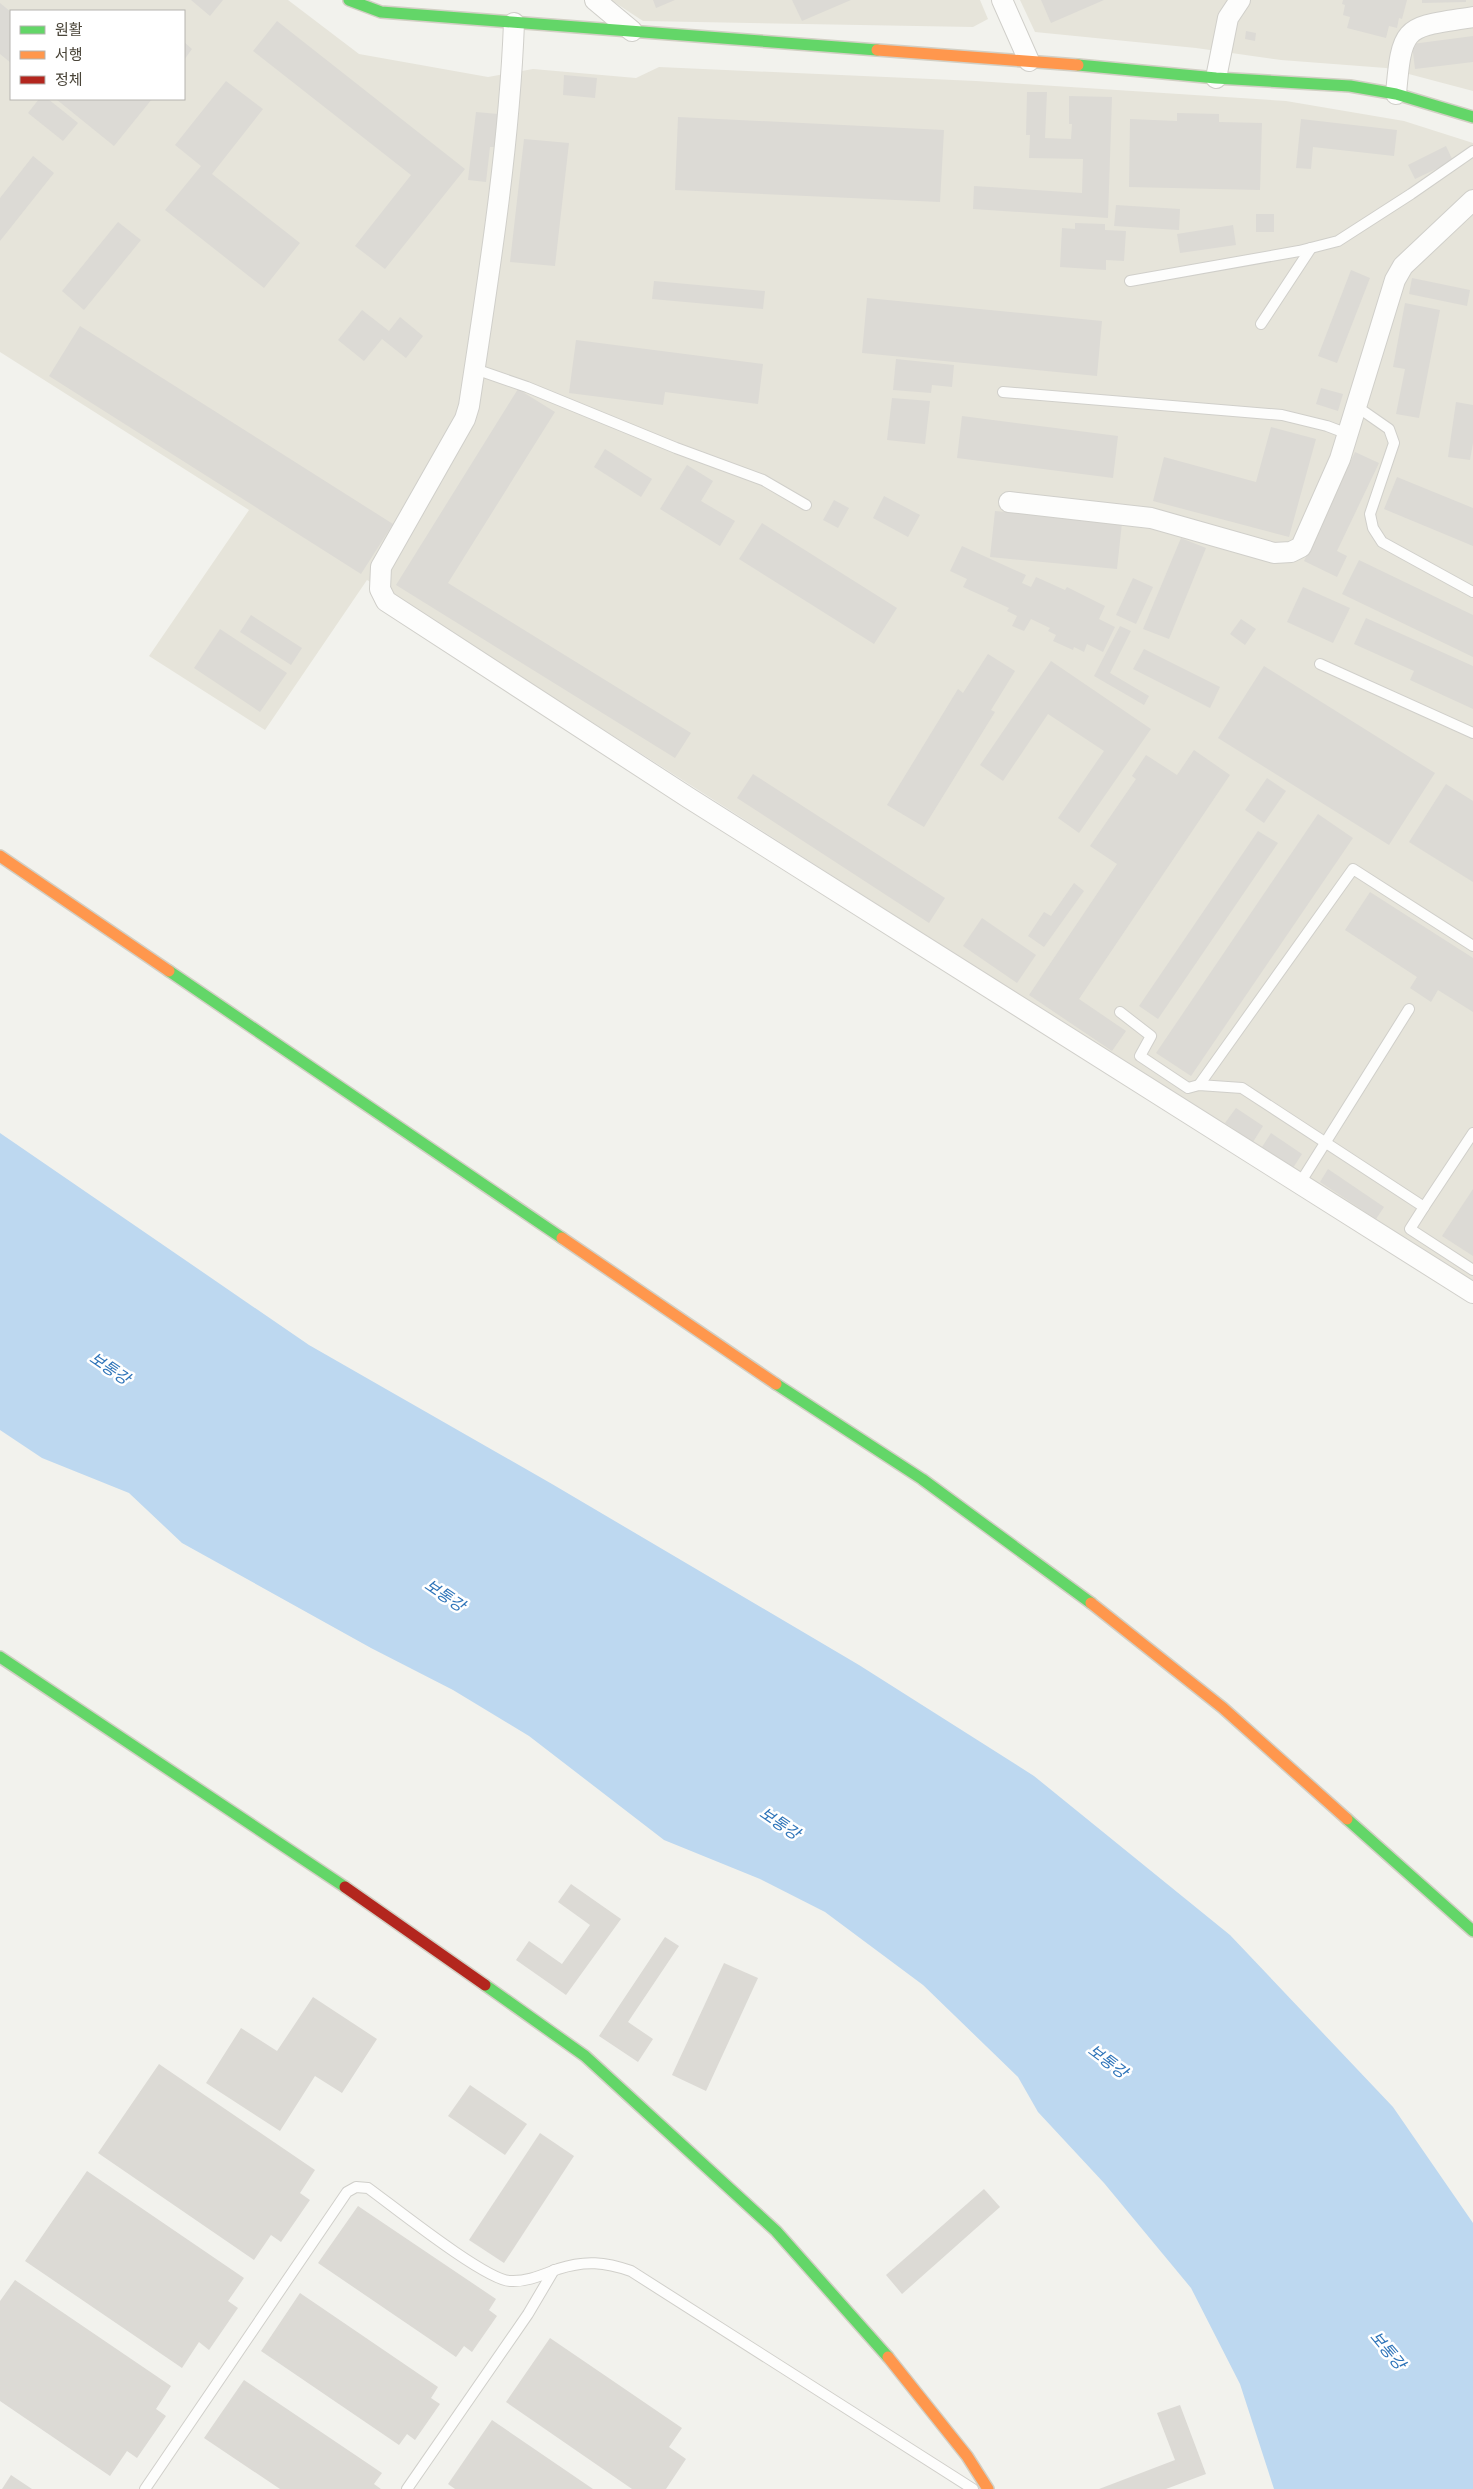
<svg xmlns="http://www.w3.org/2000/svg" width="1473" height="2489" font-family="'Asap Condensed','Noto Sans KR',sans-serif">
<style>
.residential{fill:#e6e4da;fill-rule:evenodd}
.water{fill:#bdd8f0}
.building{fill:#dcdad5}
.lines{fill:none;stroke-linecap:round;stroke-linejoin:round}
.lane-casing{stroke:#d0cfca;stroke-width:12}
.street-casing{stroke:#d0cfca;stroke-width:22}
.fast-casing{stroke:#d2cfc4;stroke-width:14}
.slow-casing{stroke:#d2cfc4;stroke-width:14}
.jam-casing{stroke:#d2cfc4;stroke-width:14}
.lane{stroke:#fdfdfc;stroke-width:10}
.street{stroke:#fdfdfc;stroke-width:20}
.fast{stroke:#63d668;stroke-width:11}
.slow{stroke:#ff974d;stroke-width:11}
.jam{stroke:#b3261e;stroke-width:11}
.labels{text-anchor:middle;stroke-width:5;stroke-linejoin:round;paint-order:stroke}
.water-label{font-size:16px;font-style:italic;fill:#2e74b9;stroke:#fff}
</style>
<rect width="100%" height="100%" fill="#f2f2ed"/>
<g class="residential">
<path d="M0 0H288L359 54 488 77 533 69 636 78 659 67 976 81 1286 101 1404 121 1473 143V1285L396 597 367 580 265 730 149 656 249 510 0 352ZM11 11H184V99H11Z"/>
<polygon points="611,0 980,0 988,19 973,27 643,21"/>
<polygon points="1020,0 1473,0 1473,91 1386,68 1281,60 1196,48 1035,32"/>
</g>
<polygon class="water" points="0,1133 309,1345 552,1484 859,1665 1034,1776 1230,1935 1393,2107 1473,2223 1473,2489 1274,2489 1240,2384 1191,2288 1104,2183 1038,2112 1018,2077 923,1985 825,1912 760,1879 664,1840 529,1736 453,1690 371,1648 182,1543 129,1493 42,1458 0,1430"/>
<g class="building">
<polygon points="191,0 223,0 210,16"/>
<polygon points="653,0 675,0 656,8"/>
<polygon points="792,0 851,0 802,21"/>
<polygon points="1041,0 1104,0 1051,23"/>
<polygon points="1343,0 1407,0 1402,19 1399,18 1397,28 1389,26 1386,38 1347,28 1350,17 1343,15 1345,5 1342,4"/>
<polygon points="1422,0 1466,0 1466,2 1422,3"/>
<polygon points="0,3 11,12 11,63 0,54"/>
<polygon points="277,21 465,169 385,269 355,246 411,175 253,51"/>
<polygon points="1246,31 1256,33 1255,41 1245,39"/>
<polygon points="1473,36 1473,62 1415,69 1412,44"/>
<polygon points="184,42 192,49 184,60"/>
<polygon points="564,75 597,78 595,98 563,95"/>
<polygon points="226,81 263,109 212,174 300,243 264,288 165,210 201,166 175,145"/>
<polygon points="1027,92 1047,92 1045,138 1071,139 1072,124 1069,124 1069,96 1112,97 1108,218 973,209 974,186 1082,193 1083,159 1029,158 1030,135 1026,135"/>
<polygon points="39,99 48,99 78,123 63,141 28,113"/>
<polygon points="56,99 152,99 114,146"/>
<polygon points="476,112 498,114 494,147 490,147 486,182 468,180"/>
<polygon points="1177,113 1219,114 1219,122 1262,123 1260,190 1129,187 1130,119 1177,121"/>
<polygon points="678,117 944,130 940,202 675,190"/>
<polygon points="1301,119 1397,130 1394,156 1313,147 1311,169 1296,168"/>
<polygon points="524,139 569,143 555,266 510,262"/>
<polygon points="1446,146 1453,161 1415,179 1408,165"/>
<polygon points="33,156 54,173 0,241 0,198"/>
<polygon points="1116,205 1180,209 1179,230 1114,226"/>
<rect x="1256" y="214" width="18" height="18"/>
<polygon points="118,222 141,240 84,310 62,291"/>
<polygon points="1075,223 1105,224 1105,230 1126,231 1124,261 1106,260 1106,270 1060,267 1062,228 1075,229"/>
<polygon points="1233,225 1236,245 1180,253 1177,234"/>
<polygon points="1351,270 1370,278 1337,363 1318,356"/>
<polygon points="1412,278 1470,290 1467,306 1409,294"/>
<polygon points="654,281 765,291 763,309 652,299"/>
<polygon points="867,298 1102,321 1097,376 862,353"/>
<polygon points="1405,303 1440,310 1419,418 1396,414 1405,369 1393,367"/>
<polygon points="362,310 389,331 400,317 423,336 406,358 382,339 364,361 338,340"/>
<polygon points="80,326 393,524 361,574 49,376"/>
<polygon points="576,340 763,364 758,404 665,392 663,405 569,393"/>
<polygon points="896,359 954,365 952,387 932,385 931,393 893,390"/>
<polygon points="1321,388 1343,394 1338,411 1316,404"/>
<polygon points="518,389 555,412 448,583 691,733 675,758 396,585"/>
<polygon points="892,398 930,401 925,444 887,440"/>
<polygon points="1456,402 1473,405 1473,443 1470,460 1448,457"/>
<polygon points="962,416 1118,436 1113,478 957,458"/>
<polygon points="1271,427 1316,439 1289,537 1153,501 1164,457 1256,482"/>
<polygon points="605,449 652,479 641,497 594,467"/>
<polygon points="1355,452 1379,463 1337,551 1347,556 1337,577 1304,561"/>
<polygon points="687,465 713,481 701,501 735,521 720,546 660,509"/>
<polygon points="1397,477 1473,508 1473,546 1384,509"/>
<polygon points="884,496 920,515 908,537 873,518"/>
<polygon points="834,500 849,508 838,528 823,520"/>
<polygon points="995,511 1122,523 1117,569 990,557"/>
<polygon points="762,523 897,608 874,644 739,559"/>
<polygon points="1181,538 1206,548 1169,639 1143,629"/>
<polygon points="962,546 1026,575 1022,583 1031,587 1036,577 1065,590 1067,587 1105,606 1099,619 1115,627 1103,652 1087,644 1084,652 1074,647 1073,650 1053,641 1056,635 1048,631 1050,628 1031,619 1024,631 1012,626 1017,616 1007,611 1009,608 963,587 967,579 950,571"/>
<polygon points="1359,560 1473,615 1473,657 1342,594"/>
<polygon points="1133,578 1153,587 1136,624 1116,615"/>
<polygon points="1303,587 1350,608 1333,643 1287,622"/>
<polygon points="251,615 302,648 291,665 240,632"/>
<polygon points="1366,618 1473,666 1473,709 1410,680 1414,671 1354,644"/>
<polygon points="1241,619 1256,629 1245,645 1230,634"/>
<polygon points="1120,626 1131,631 1110,673 1149,696 1144,705 1094,676"/>
<polygon points="220,629 287,673 260,712 194,668"/>
<polygon points="1144,649 1220,687 1210,708 1133,669"/>
<polygon points="988,654 1015,671 991,710 995,712 924,827 887,805 958,689 963,693"/>
<polygon points="1051,661 1151,729 1079,833 1058,818 1104,751 1048,714 1003,781 980,765"/>
<polygon points="1264,666 1435,773 1389,845 1218,738"/>
<polygon points="1194,750 1230,775 1079,999 1126,1031 1112,1051 1029,995 1117,864 1090,846 1136,779 1132,776 1146,755 1177,775"/>
<polygon points="753,774 945,898 929,923 737,798"/>
<polygon points="1267,778 1286,791 1264,823 1245,810"/>
<polygon points="1446,784 1473,801 1473,882 1409,842"/>
<polygon points="1318,814 1353,838 1191,1076 1156,1053"/>
<polygon points="1258,831 1278,843 1158,1019 1139,1006"/>
<polygon points="1074,883 1084,891 1044,947 1028,936 1044,912 1051,916"/>
<polygon points="1370,892 1473,958 1473,1012 1438,990 1431,1002 1410,988 1417,977 1345,930"/>
<polygon points="982,918 1036,955 1017,983 963,946"/>
<polygon points="1236,1108 1263,1126 1253,1142 1225,1123"/>
<polygon points="1271,1133 1302,1154 1293,1168 1262,1147"/>
<polygon points="1328,1169 1384,1207 1376,1219 1320,1182"/>
<polygon points="1473,1189 1473,1256 1442,1236"/>
<polygon points="571,1884 621,1919 566,1995 516,1960 529,1941 562,1964 590,1925 558,1902"/>
<polygon points="665,1937 679,1946 628,2022 653,2039 638,2062 599,2036"/>
<polygon points="724,1963 758,1978 706,2091 672,2075"/>
<polygon points="313,1997 377,2039 342,2093 315,2076 280,2131 206,2083 241,2028 277,2051"/>
<polygon points="159,2064 315,2170 300,2193 310,2200 281,2242 271,2235 254,2260 98,2153"/>
<polygon points="470,2085 527,2124 505,2155 448,2116"/>
<polygon points="540,2133 574,2156 504,2263 469,2240"/>
<polygon points="87,2171 244,2278 228,2301 238,2308 209,2350 199,2342 182,2368 25,2261"/>
<polygon points="984,2189 1000,2207 902,2294 886,2275"/>
<polygon points="358,2206 496,2299 489,2310 497,2316 472,2352 464,2346 456,2357 318,2263"/>
<polygon points="15,2280 171,2386 156,2409 166,2416 137,2458 127,2451 110,2476 0,2401 0,2301"/>
<polygon points="300,2293 438,2387 431,2398 440,2404 415,2440 407,2434 399,2445 261,2351"/>
<polygon points="550,2338 682,2428 669,2447 686,2459 666,2489 632,2489 506,2402"/>
<polygon points="244,2380 382,2473 374,2484 381,2489 280,2489 204,2438"/>
<polygon points="1180,2405 1206,2474 1166,2489 1099,2489 1175,2460 1157,2413"/>
<polygon points="492,2420 593,2489 455,2489 448,2484"/>
<polygon points="11,2475 32,2489 2,2489"/>
</g>
<g class="lines">
<g class="lane-casing">
<g id="lane">
<polyline points="1130,281 1299,251 1338,241 1411,194 1473,151"/>
<polyline points="1261,324 1311,248"/>
<polyline points="475,369 527,387 676,448 763,480 806,505"/>
<polyline points="1003,392 1282,415 1327,426 1348,434"/>
<polyline points="1356,406 1389,429 1394,443 1370,514 1373,528 1382,542 1473,592"/>
<polyline points="1320,664 1473,733"/>
<polyline points="1120,1012 1151,1036 1140,1056 1188,1088 1199,1085 1242,1088 1424,1207 1410,1229 1473,1270"/>
<polyline points="1199,1085 1353,869 1473,946"/>
<polyline points="1300,1183 1409,1009"/>
<polyline points="1424,1207 1473,1133"/>
<path d="M145 2489 347 2192 356 2187 368 2188C393 2206 485 2280 510 2281 527 2282 542 2275 558 2269 585 2260 605 2262 631 2271L973 2489"/>
<polyline points="407,2489 528,2314 554,2270"/>
</g>
</g>
<g class="street-casing">
<g id="street">
<polyline points="595,0 632,31"/>
<polyline points="1002,0 1029,61"/>
<path d="M514 23C509 151 488 280 469 406L465 419 381 567 380 589 386 601 689 798 1473 1293"/>
<polyline points="1216,78 1228,18 1240,0"/>
<path d="M1396 94C1402 23 1405 28 1473 17"/>
<polyline points="1009,502 1151,518 1274,553 1291,552 1301,547 1340,459 1395,280 1403,266 1473,200"/>
</g>
</g>
<g class="fast-casing">
<g id="fast">
<polyline points="349,0 381,12 877,50"/>
<polyline points="1078,65 1216,78 1350,86 1396,94 1473,117"/>
<polyline points="169,971 562,1238"/>
<polyline points="776,1384 922,1479 1091,1603"/>
<polyline points="0,1657 345,1887"/>
<polyline points="1347,1819 1473,1931"/>
<polyline points="485,1985 585,2056 776,2231 888,2357"/>
</g>
</g>
<g class="slow-casing">
<g id="slow">
<polyline points="877,50 1078,65"/>
<polyline points="0,856 169,971"/>
<polyline points="562,1238 776,1384"/>
<polyline points="1091,1603 1223,1708 1347,1819"/>
<polyline points="888,2357 967,2456 988,2489"/>
</g>
</g>
<g class="jam-casing">
<polyline id="jam" points="345,1887 485,1985"/>
</g>
<use href="#lane" class="lane"/>
<use href="#street" class="street"/>
<use href="#fast" class="fast"/>
<use href="#slow" class="slow"/>
<use href="#jam" class="jam"/>
</g>
<g class="labels">
<g class="water-label">
<text transform="translate(110 1368) rotate(34)" y="6">보통강</text>
<text transform="translate(445 1595) rotate(34)" y="6">보통강</text>
<text transform="translate(780 1823) rotate(34)" y="6">보통강</text>
<text transform="translate(1108 2061) rotate(37)" y="6">보통강</text>
<text transform="translate(1388 2350) rotate(50)" y="6">보통강</text>
</g>
</g>
<rect x="10" y="10" width="175" height="90" fill="#ffffff" stroke="#b6b4af"/>
<rect x="20" y="26" width="25" height="8" fill="#63d668" stroke="#b6b4af"/>
<text x="55" y="35" font-size="15" fill="#494438">원활</text>
<rect x="20" y="51" width="25" height="8" fill="#ff974d" stroke="#b6b4af"/>
<text x="55" y="60" font-size="15" fill="#494438">서행</text>
<rect x="20" y="76" width="25" height="8" fill="#b3261e" stroke="#b6b4af"/>
<text x="55" y="85" font-size="15" fill="#494438">정체</text>
</svg>
